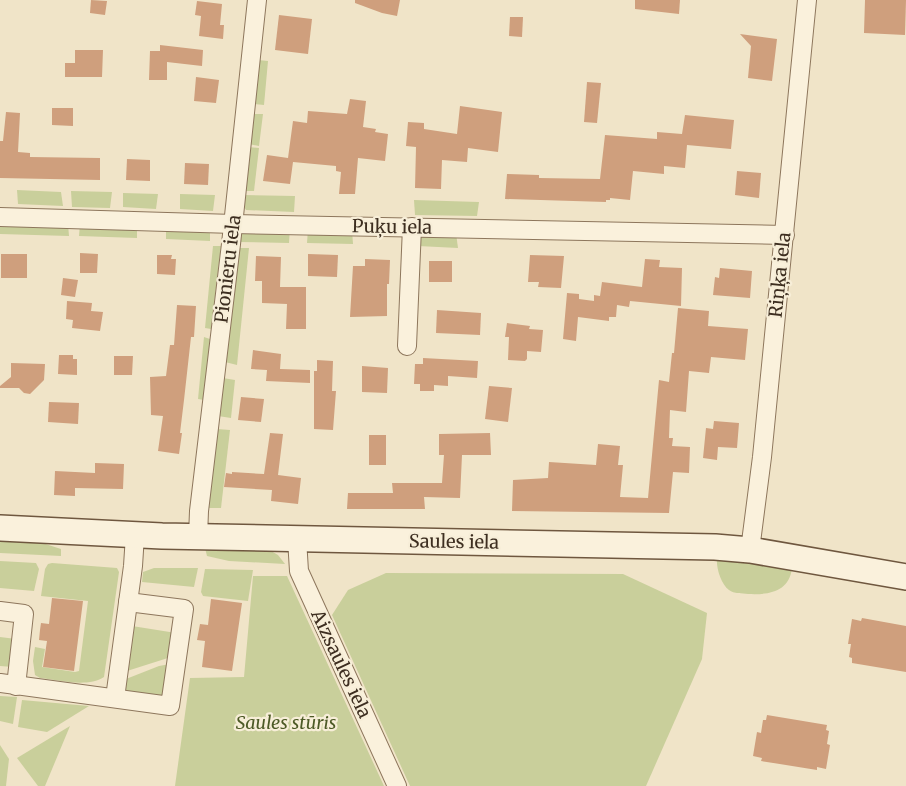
<svg xmlns="http://www.w3.org/2000/svg" width="906" height="786" font-family="Merriweather,serif">
<style>
.green{fill:#c9cf9b}
.building{fill:#cf9f7d}
.lines{fill:none;stroke-linecap:round;stroke-linejoin:round}
.street-casing{stroke:#8d765c;stroke-width:20}
.secondary-casing{stroke:#6f573f;stroke-width:28}
.street{stroke:#faf1dc;stroke-width:18}
.secondary{stroke:#faf1dc;stroke-width:25}
.labels{text-anchor:middle;stroke-width:4.5;stroke-linejoin:round;paint-order:stroke}
.street-label{font-size:18px;fill:#3d2e20;stroke:#f7eed8}
.park-label{font-size:18px;font-style:italic;fill:#4d5a26;stroke:#f7eed8}
</style>
<rect width="100%" height="100%" fill="#f0e4c8"/>
<g class="green">
<polygon points="258,60 268,61 264,105 254,104"/>
<polygon points="252,114 263,114 259,146 249,144"/>
<polygon points="248,147 259,148 254,191 243,191"/>
<polygon points="17,190 61,192 63,206 18,204"/>
<polygon points="71,191 112,192 110,208 72,207"/>
<polygon points="123,193 158,194 156,209 123,207"/>
<polygon points="180,194 215,195 213,211 180,209"/>
<polygon points="243,195 295,196 294,212 246,210 243,205"/>
<polygon points="414,200 479,202 477,216 415,215"/>
<polygon points="0,223 68,224 69,236 0,234"/>
<polygon points="80,224 137,226 137,238 79,236"/>
<polygon points="166,227 210,227 210,241 166,239"/>
<polygon points="290,228 289,243 238,242 240,233"/>
<polygon points="308,229 352,230 353,244 307,243"/>
<polygon points="422,232 456,233 458,248 418,246 418,239"/>
<polygon points="213,246 221,246 211,329 205,328"/>
<polygon points="236,248 249,248 237,365 225,362"/>
<polygon points="204,337 210,339 204,400 198,399"/>
<polygon points="223,378 235,380 231,418 218,416"/>
<polygon points="217,429 230,430 221,508 209,508"/>
<polygon points="0,539 33,540 61,549 61,556 0,553"/>
<polygon points="205,548 271,551 278,555 285,564 229,561 207,556"/>
<path d="M717 558 792 568C789 592 769 595 748 594 742 593 734 594 729 590 721 584 716 568 717 558Z"/>
<polygon points="0,561 36,563 39,569 34,591 0,588"/>
<path d="M52 563 117 568 119 572 104 677C87 688 59 680 40 678L35 675 33 661 35 647 45 649 42 667 75 672 79 671 88 601 41 596 45 569 48 564Z"/>
<polygon points="154,568 198,568 194,587 142,582 143,572"/>
<polygon points="205,569 253,570 248,601 203,596 201,592"/>
<polygon points="386,573 623,574 707,613 702,659 646,786 410,786 332,615 348,590"/>
<polygon points="253,576 287,576 384,786 175,786 190,678 244,677"/>
<polygon points="132,626 176,633 171,657 127,671"/>
<polygon points="0,637 16,639 13,667 0,666"/>
<polygon points="170,664 164,696 125,693 126,679 159,666"/>
<polygon points="0,696 17,697 13,724 0,721"/>
<polygon points="22,700 89,706 47,732 18,727"/>
<polygon points="70,726 45,786 38,786 17,758"/>
<polygon points="0,745 9,759 6,786 0,786"/>
</g>
<g class="building">
<polygon points="91,0 107,1 105,15 90,13"/>
<polygon points="355,0 400,0 397,16 382,13 355,3"/>
<polygon points="635,0 680,0 679,14 635,9"/>
<polygon points="865,0 906,0 905,35 864,33"/>
<polygon points="197,1 222,4 220,25 224,25 223,39 199,36 201,16 195,15"/>
<polygon points="279,15 312,19 308,54 275,50"/>
<polygon points="510,17 523,17 522,37 509,36"/>
<polygon points="740,34 777,39 772,81 748,78 751,46"/>
<polygon points="160,45 203,50 202,66 167,62 167,80 149,80 150,51 160,51"/>
<polygon points="75,50 103,50 102,77 65,77 65,63 75,63"/>
<polygon points="196,77 219,80 216,103 194,101"/>
<polygon points="587,82 601,83 597,123 584,122"/>
<polygon points="350,99 366,101 363,127 376,129 375,132 388,134 385,161 358,158 355,194 339,194 341,172 336,171 336,166 293,162 290,184 263,181 267,155 288,158 293,121 307,123 308,111 347,114"/>
<polygon points="460,106 502,112 498,152 468,148 467,162 442,160 441,189 415,188 416,147 406,146 408,122 424,123 424,129 457,134"/>
<polygon points="52,108 73,108 73,126 52,125"/>
<polygon points="6,112 20,113 18,152 30,153 30,157 100,158 100,180 0,178 0,141 3,141"/>
<polygon points="685,115 734,120 731,149 687,145 685,168 664,166 664,174 633,171 630,200 610,198 610,200 606,200 606,202 505,199 507,174 539,175 539,178 600,179 605,135 657,139 657,132 682,134"/>
<polygon points="127,159 150,160 150,181 126,180"/>
<polygon points="185,163 209,164 208,185 184,184"/>
<polygon points="737,171 761,173 759,198 735,195"/>
<polygon points="80,253 98,254 97,273 80,273"/>
<rect x="1" y="254" width="26" height="24"/>
<polygon points="308,254 338,255 337,277 308,276"/>
<polygon points="157,255 172,255 171,259 176,259 175,275 157,274"/>
<polygon points="530,255 564,256 561,288 538,287 539,282 528,282"/>
<polygon points="256,256 281,257 280,287 306,287 306,329 286,329 287,304 262,303 262,281 255,281"/>
<polygon points="365,259 390,260 389,284 387,284 387,316 350,317 353,266 365,266"/>
<polygon points="645,259 660,260 659,267 682,268 681,306 630,301 629,307 617,305 616,317 609,317 609,321 578,317 576,341 563,339 567,293 579,294 579,299 594,301 594,295 600,296 602,282 642,287"/>
<rect x="429" y="261" width="23" height="21"/>
<polygon points="720,268 752,271 750,298 713,295 715,277 719,278"/>
<polygon points="63,278 78,280 75,297 61,295"/>
<polygon points="67,301 92,303 91,311 103,312 100,331 72,328 73,320 66,319"/>
<polygon points="177,305 196,306 194,337 191,337 184,400 180,433 182,433 179,454 158,451 163,416 151,415 150,377 166,376 170,345 174,345"/>
<polygon points="678,308 709,311 708,326 748,329 745,360 711,357 709,373 689,371 686,412 670,410 669,438 673,438 672,446 690,447 689,473 673,472 669,513 512,511 513,480 548,478 549,462 596,465 598,444 620,446 618,465 623,465 620,497 648,498 659,380 669,382 672,353 674,353"/>
<polygon points="437,310 481,313 480,335 436,333"/>
<polygon points="507,323 530,326 529,329 543,330 541,352 527,351 527,359 525,361 508,360 509,337 505,337"/>
<polygon points="253,350 281,354 280,369 310,370 310,383 266,381 267,370 251,369"/>
<polygon points="59,355 73,355 73,359 77,359 77,375 58,374"/>
<polygon points="114,356 133,356 132,375 114,375"/>
<polygon points="423,358 478,361 477,378 448,376 448,386 434,385 434,391 420,391 420,384 414,384 415,364 423,364"/>
<polygon points="317,360 333,361 332,391 336,391 333,430 314,429 314,371 317,371"/>
<polygon points="11,363 45,364 44,380 30,394 24,393 19,388 0,388 0,386 11,377"/>
<polygon points="362,366 388,368 387,393 362,392"/>
<polygon points="489,386 512,388 508,422 485,419"/>
<polygon points="241,397 264,399 261,422 238,420"/>
<polygon points="49,402 79,403 78,424 48,422"/>
<polygon points="714,421 739,423 737,448 718,447 717,460 703,458 706,428 713,429"/>
<polygon points="270,433 283,434 278,475 301,478 298,504 271,501 272,490 224,487 226,473 232,474 232,472 264,474"/>
<polygon points="490,433 491,455 462,455 460,498 424,497 425,509 347,509 348,493 393,493 392,483 442,483 444,455 439,455 439,434"/>
<rect x="369" y="435" width="17" height="30"/>
<polygon points="95,463 124,464 123,489 75,488 75,496 54,495 55,471 95,473"/>
<polygon points="52,598 83,601 74,671 43,667 47,641 39,640 40,630 41,623 49,624"/>
<polygon points="211,599 242,603 232,671 202,667 205,641 197,640 200,624 208,625"/>
<polygon points="862,618 906,626 906,672 852,663 852,658 849,657 851,644 848,644 852,619 861,621"/>
<polygon points="767,715 827,725 826,730 829,731 827,744 830,745 826,769 817,767 817,770 761,761 762,758 753,756 757,732 761,733 763,720 766,720"/>
</g>
<g class="lines">
<g class="street-casing">
<g id="street">
<polyline points="0,217 234,224 785,235"/>
<polyline points="407,346 412,227"/>
<polyline points="198,537 199,511 231,244 257,0"/>
<polyline points="297,539 299,571 397,786"/>
<polyline points="750,550 762,457 807,0"/>
<polyline points="0,611 24,614 16,686"/>
<polyline points="0,683 170,706 184,609 128,602"/>
<polyline points="115,698 133,566 135,535"/>
</g>
</g>
<g class="secondary-casing">
<polyline id="secondary" points="0,528 162,536 715,547 750,550 906,577"/>
</g>
<use href="#street" class="street"/>
<use href="#secondary" class="secondary"/>
</g>
<g class="labels">
<g class="street-label">
<text transform="translate(392 227) rotate(1)" y="6">Puķu iela</text>
<text transform="translate(228 269) rotate(-83)" y="6">Pionieru iela</text>
<text transform="translate(780 275) rotate(-84)" y="6">Riņķa iela</text>
<text transform="translate(454 542) rotate(1)" y="6">Saules iela</text>
<text transform="translate(341 664) rotate(65)" y="6">Aizsaules iela</text>
</g>
<g class="park-label">
<text x="286" y="729">Saules stūris</text>
</g>
</g>
</svg>
